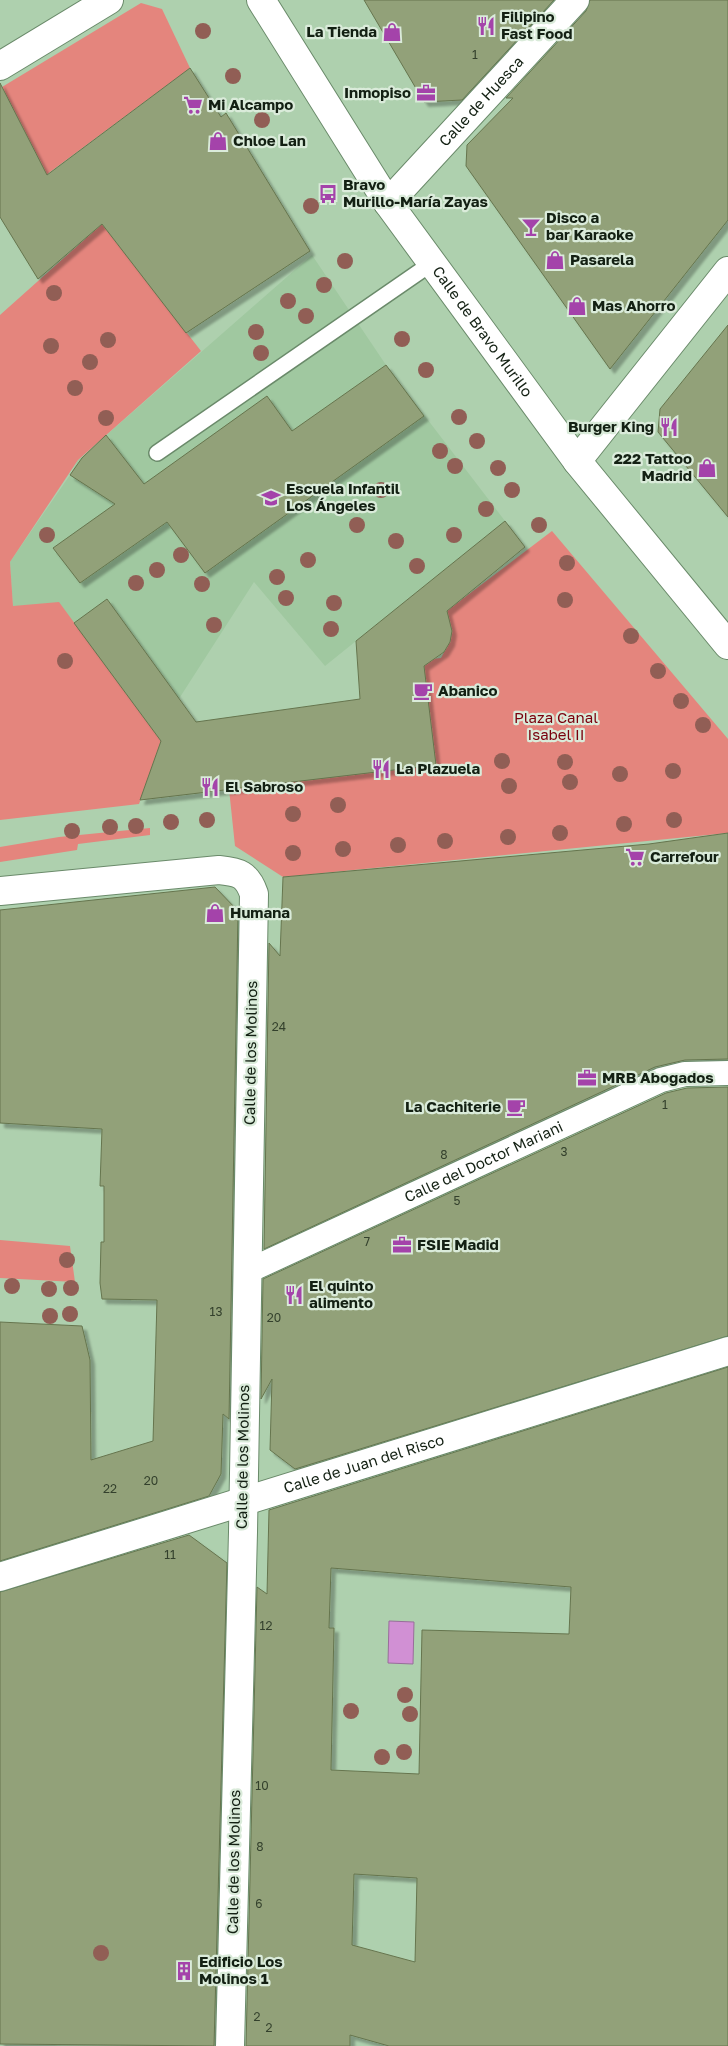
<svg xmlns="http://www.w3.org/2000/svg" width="728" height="2046" font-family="'Golos Text',sans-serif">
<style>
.built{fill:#a0c8a0}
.green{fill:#e4857d}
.water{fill:#d190d4;stroke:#986e9a}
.building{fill:#92a179;stroke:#66754e;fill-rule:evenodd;filter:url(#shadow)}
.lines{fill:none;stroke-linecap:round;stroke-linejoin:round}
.service-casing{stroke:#6a8a6a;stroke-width:18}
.pedestrian-casing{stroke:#6a8a6a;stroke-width:26}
.minor-casing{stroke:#6a8a6a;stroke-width:30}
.secondary-casing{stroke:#6a8a6a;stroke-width:30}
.service{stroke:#fff;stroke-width:15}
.pedestrian{stroke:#fff;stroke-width:24}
.minor{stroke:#fff;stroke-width:28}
.secondary{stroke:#fff;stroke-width:28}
.tree{fill:#915e55}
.labels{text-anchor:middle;stroke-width:4.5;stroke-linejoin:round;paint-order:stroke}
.number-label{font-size:12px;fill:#33402c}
.poi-label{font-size:15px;font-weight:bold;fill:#132013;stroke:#daebda;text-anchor:start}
.street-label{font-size:15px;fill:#132013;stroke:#daebda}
.park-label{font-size:15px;fill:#79000d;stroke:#daebda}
</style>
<defs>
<filter id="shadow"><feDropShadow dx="4.5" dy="4.5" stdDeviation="1" flood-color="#0004"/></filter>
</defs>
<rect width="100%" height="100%" fill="#aed0ae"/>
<polygon class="built" points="312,255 386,365 505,521 325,666 254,582 173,708 13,606 10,562 70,475 78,460"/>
<g class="green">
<polygon points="141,3 162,9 190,68 46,175 2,87"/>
<polygon points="102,224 201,351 78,460 10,562 13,606 59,602 161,741 139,804 0,820 0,315"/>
<path d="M552 531 728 739V833L283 877 235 846 229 789 423 660 441 658C451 641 455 631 444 613Z"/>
<polygon points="150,828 150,835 78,844 77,850 0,862 0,847 59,837"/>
<polygon points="0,1240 70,1246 75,1282 0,1278"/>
</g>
<polygon class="water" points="389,1621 414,1622 413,1664 388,1663"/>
<g class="building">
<polygon points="364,0 554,0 462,100 424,102"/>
<polygon points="590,0 728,0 728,220 610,369 466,166 467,145 513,98 506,98 586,11"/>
<polygon points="190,68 221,117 226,113 310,251 186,333 102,224 38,279 0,217 0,83 47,175"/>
<polygon points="728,325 728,517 658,432 660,409"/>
<polygon points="386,365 424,416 205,573 167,522 80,583 53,548 115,504 70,475 82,458 106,435 144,484 267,396 292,431"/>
<polygon points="505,521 525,547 447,611 452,631 450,642 444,652 424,666 436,765 140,800 161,741 74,623 107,599 196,722 360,699 356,641"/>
<polygon points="728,833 728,1059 685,1060 655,1067 264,1249 269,943 280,956 283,877 649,844"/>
<polygon points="215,887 238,911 229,1419 223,1414 221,1474 209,1496 0,1561 0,1322 82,1326 90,1360 91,1460 153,1441 157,1300 102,1299 100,1283 101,1242 104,1242 104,1186 100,1186 102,1129 0,1123 0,910"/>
<polygon points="728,1087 728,1336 295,1469 270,1450 272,1379 261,1399 263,1279 666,1093 687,1088"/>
<path d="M728 1367V2046H389L350 2035V2046H246L257 1587 267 1594 269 1510ZM331 1568 571 1587 569 1634 422 1630 419 1774 331 1770 334 1628H329ZM354 1874 417 1878 415 1962 352 1945Z"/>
<polygon points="189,1535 227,1563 214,2046 0,2044 0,1592"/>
</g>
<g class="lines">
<g class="service-casing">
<polyline id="service" points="157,453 432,263"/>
</g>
<g class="pedestrian-casing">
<g id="pedestrian">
<path id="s1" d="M246 1272 661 1080 685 1074 728 1073"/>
</g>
</g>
<g class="minor-casing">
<g id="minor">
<polyline points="0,66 109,0"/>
<path id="s2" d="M388 203 575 0"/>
<polyline points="577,461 728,271"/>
<path d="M0 891 219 870C239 872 247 874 254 894L243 1532 230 2046"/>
<path id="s3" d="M0 1577 728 1351"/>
</g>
</g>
<g class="secondary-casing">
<g id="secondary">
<path id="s4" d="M261 0 388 203 577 461 728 645"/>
</g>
</g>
<use href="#service" class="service"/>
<use href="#pedestrian" class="pedestrian"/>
<use href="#minor" class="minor"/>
<use href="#secondary" class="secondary"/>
</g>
<g class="tree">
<circle cx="203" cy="31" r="8"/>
<circle cx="233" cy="76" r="8"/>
<circle cx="262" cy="120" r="8"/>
<circle cx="311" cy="206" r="8"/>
<circle cx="345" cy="261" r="8"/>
<circle cx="324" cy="285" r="8"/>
<circle cx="54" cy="293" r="8"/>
<circle cx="288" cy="301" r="8"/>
<circle cx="306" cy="316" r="8"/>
<circle cx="256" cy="332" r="8"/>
<circle cx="402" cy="339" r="8"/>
<circle cx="108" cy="340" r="8"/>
<circle cx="51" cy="346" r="8"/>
<circle cx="261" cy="353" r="8"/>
<circle cx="90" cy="362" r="8"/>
<circle cx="426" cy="370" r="8"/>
<circle cx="75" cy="388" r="8"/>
<circle cx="459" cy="417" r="8"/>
<circle cx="106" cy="418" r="8"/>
<circle cx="477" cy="441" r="8"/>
<circle cx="440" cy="451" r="8"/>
<circle cx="455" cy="466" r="8"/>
<circle cx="498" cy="468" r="8"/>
<circle cx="381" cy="490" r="8"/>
<circle cx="512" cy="490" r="8"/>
<circle cx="486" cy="509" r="8"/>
<circle cx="357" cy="525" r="8"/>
<circle cx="539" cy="525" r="8"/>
<circle cx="47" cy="535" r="8"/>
<circle cx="454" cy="535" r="8"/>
<circle cx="396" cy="541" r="8"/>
<circle cx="181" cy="555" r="8"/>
<circle cx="308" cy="560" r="8"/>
<circle cx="567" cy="563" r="8"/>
<circle cx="417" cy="566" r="8"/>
<circle cx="157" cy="570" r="8"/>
<circle cx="277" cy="577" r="8"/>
<circle cx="136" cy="583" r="8"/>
<circle cx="202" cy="584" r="8"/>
<circle cx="286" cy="598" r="8"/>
<circle cx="565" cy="600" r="8"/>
<circle cx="334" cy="603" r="8"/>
<circle cx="214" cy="625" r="8"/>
<circle cx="331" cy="629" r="8"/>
<circle cx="631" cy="636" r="8"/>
<circle cx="65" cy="661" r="8"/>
<circle cx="658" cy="671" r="8"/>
<circle cx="681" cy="701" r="8"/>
<circle cx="703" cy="725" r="8"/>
<circle cx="502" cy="761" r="8"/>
<circle cx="565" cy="762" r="8"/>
<circle cx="673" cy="771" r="8"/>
<circle cx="620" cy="774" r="8"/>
<circle cx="570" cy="782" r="8"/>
<circle cx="509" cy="786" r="8"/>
<circle cx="338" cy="805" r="8"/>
<circle cx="293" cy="814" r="8"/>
<circle cx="207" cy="820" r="8"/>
<circle cx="674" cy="820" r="8"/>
<circle cx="171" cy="822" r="8"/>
<circle cx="624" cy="824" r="8"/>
<circle cx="136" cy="826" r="8"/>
<circle cx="110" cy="827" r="8"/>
<circle cx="72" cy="831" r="8"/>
<circle cx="560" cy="833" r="8"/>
<circle cx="508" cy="837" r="8"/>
<circle cx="445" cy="841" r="8"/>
<circle cx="398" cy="845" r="8"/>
<circle cx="343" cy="849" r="8"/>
<circle cx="293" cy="853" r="8"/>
<circle cx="67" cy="1260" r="8"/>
<circle cx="12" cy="1286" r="8"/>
<circle cx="71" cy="1288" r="8"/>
<circle cx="49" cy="1289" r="8"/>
<circle cx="70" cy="1314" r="8"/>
<circle cx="50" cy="1316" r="8"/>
<circle cx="405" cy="1695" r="8"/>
<circle cx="351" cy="1711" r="8"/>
<circle cx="410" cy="1714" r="8"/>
<circle cx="404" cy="1752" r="8"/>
<circle cx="382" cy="1757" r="8"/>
<circle cx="101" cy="1953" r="8"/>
</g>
<defs>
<g id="restaurant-bare" transform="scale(1.5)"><path d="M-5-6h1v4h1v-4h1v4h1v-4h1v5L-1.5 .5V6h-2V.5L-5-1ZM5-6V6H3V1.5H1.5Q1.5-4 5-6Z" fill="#a443aa" stroke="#daebda" stroke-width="2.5" paint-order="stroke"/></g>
<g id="shop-bare" transform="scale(1.5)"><path d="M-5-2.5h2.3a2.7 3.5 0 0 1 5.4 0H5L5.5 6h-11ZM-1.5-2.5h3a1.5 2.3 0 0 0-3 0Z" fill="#a443aa" stroke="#daebda" stroke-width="2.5" paint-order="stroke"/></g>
<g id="office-bare" transform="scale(1.5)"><path d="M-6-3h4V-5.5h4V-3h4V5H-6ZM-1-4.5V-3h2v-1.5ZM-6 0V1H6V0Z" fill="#a443aa" stroke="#daebda" stroke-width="2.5" paint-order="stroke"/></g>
<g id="supermarket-bare" transform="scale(1.5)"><path d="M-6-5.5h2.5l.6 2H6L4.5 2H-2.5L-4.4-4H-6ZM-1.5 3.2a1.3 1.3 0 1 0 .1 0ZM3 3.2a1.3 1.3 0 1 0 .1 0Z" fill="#a443aa" stroke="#daebda" stroke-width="2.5" paint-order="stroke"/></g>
<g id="bus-bare" transform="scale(1.5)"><path d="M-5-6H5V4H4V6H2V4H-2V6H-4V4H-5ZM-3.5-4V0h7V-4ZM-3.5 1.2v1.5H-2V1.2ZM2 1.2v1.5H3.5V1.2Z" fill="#a443aa" stroke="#daebda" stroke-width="2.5" paint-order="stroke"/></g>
<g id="bar-bare" transform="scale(1.5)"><path d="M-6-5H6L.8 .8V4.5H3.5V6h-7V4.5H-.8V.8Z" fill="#a443aa" stroke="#daebda" stroke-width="2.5" paint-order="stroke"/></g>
<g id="school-bare" transform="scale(1.5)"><path d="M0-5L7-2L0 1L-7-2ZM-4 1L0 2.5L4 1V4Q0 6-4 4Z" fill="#a443aa" stroke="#daebda" stroke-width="2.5" paint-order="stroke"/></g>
<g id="cafe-bare" transform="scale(1.5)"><path d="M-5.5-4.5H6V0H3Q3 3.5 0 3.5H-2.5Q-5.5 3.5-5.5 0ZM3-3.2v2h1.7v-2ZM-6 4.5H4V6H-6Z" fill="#a443aa" stroke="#daebda" stroke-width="2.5" paint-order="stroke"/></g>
<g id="building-bare" transform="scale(1.5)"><path d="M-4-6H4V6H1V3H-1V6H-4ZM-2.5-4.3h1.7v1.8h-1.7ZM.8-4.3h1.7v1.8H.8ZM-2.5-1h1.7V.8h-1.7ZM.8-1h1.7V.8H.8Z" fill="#a443aa" stroke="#daebda" stroke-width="2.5" paint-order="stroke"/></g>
</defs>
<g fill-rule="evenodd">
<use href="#restaurant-bare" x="486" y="26"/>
<use href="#shop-bare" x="392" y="32"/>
<use href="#office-bare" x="426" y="93"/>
<use href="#supermarket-bare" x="193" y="105"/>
<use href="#shop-bare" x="218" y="141"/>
<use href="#bus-bare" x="328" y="194"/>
<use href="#bar-bare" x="531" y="227"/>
<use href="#shop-bare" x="555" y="260"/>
<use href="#shop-bare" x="577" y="306"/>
<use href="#restaurant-bare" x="669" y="427"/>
<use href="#shop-bare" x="707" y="468"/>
<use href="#school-bare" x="271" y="498"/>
<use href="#cafe-bare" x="423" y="691"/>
<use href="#restaurant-bare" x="381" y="769"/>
<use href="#restaurant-bare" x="210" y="787"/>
<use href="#supermarket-bare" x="635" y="857"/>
<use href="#shop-bare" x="215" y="913"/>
<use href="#office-bare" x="587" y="1078"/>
<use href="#cafe-bare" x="516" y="1107"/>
<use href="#office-bare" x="402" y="1245"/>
<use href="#restaurant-bare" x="294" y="1295"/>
<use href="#building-bare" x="184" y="1971"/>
</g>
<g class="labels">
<g class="number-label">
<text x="475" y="59">1</text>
<text x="279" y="1031">24</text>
<text x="665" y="1109">1</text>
<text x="564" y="1156">3</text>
<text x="444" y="1159">8</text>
<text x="457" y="1205">5</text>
<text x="367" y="1246">7</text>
<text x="216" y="1316">13</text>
<text x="274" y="1322">20</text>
<text x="151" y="1485">20</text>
<text x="110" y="1493">22</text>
<text x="170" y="1559">11</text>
<text x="266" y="1630">12</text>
<text x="262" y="1790">10</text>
<text x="260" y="1851">8</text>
<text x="259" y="1908">6</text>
<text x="257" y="2021">2</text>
<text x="269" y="2032">2</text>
</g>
<g class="poi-label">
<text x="501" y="22">Filipino<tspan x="501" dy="17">Fast Food</tspan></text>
<text x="377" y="37" text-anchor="end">La Tienda</text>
<text x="411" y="98" text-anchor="end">Inmopiso</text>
<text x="208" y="110">Mi Alcampo</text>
<text x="233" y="146">Chloe Lan</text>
<text x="343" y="190">Bravo<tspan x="343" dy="17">Murillo-María Zayas</tspan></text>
<text x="546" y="223">Disco a<tspan x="546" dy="17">bar Karaoke</tspan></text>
<text x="570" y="265">Pasarela</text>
<text x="592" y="311">Mas Ahorro</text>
<text x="654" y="432" text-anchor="end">Burger King</text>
<text x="692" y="464" text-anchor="end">222 Tattoo<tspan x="692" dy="17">Madrid</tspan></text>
<text x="286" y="494">Escuela Infantil<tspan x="286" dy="17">Los Ángeles</tspan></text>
<text x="438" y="696">Abanico</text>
<text x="396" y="774">La Plazuela</text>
<text x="225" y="792">El Sabroso</text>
<text x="650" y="862">Carrefour</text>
<text x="230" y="918">Humana</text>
<text x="602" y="1083">MRB Abogados</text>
<text x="501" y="1112" text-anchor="end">La Cachiterie</text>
<text x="417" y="1250">FSIE Madid</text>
<text x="309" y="1291">El quinto<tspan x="309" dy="17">alimento</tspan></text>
<text x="199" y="1967">Edificio Los<tspan x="199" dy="17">Molinos 1</tspan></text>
</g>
<g class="street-label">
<text dy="5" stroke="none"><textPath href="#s2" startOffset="138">Calle de Huesca</textPath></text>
<text dy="5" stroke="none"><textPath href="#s4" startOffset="399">Calle de Bravo Murillo</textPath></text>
<text transform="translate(251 1053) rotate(-89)" y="5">Calle de los Molinos</text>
<text dy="5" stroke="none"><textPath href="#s1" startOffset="262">Calle del Doctor Mariani</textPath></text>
<text transform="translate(243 1457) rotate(-89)" y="5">Calle de los Molinos</text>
<text dy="5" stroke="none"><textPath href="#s3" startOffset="381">Calle de Juan del Risco</textPath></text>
<text transform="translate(234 1862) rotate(-89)" y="5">Calle de los Molinos</text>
</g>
<g class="park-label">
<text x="556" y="723">Plaza Canal<tspan x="556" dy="17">Isabel II</tspan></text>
</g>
</g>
</svg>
